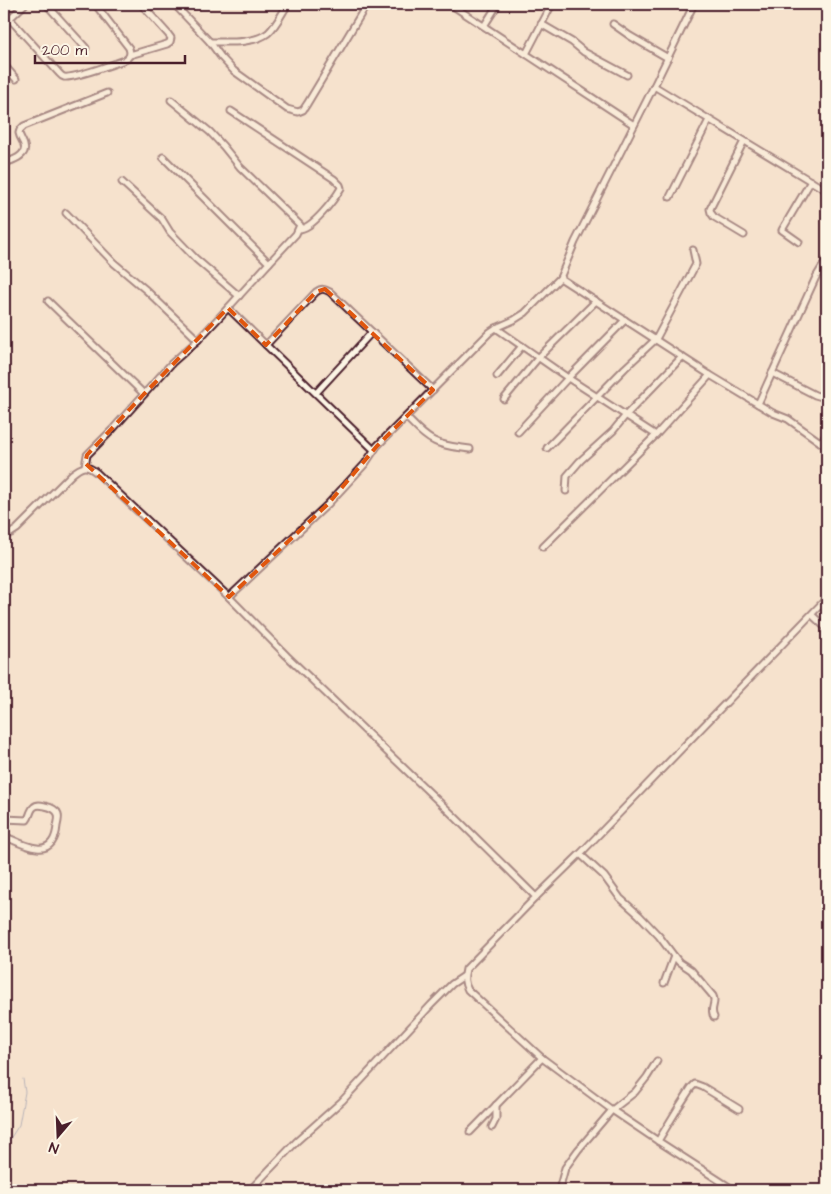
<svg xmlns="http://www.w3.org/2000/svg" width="831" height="1194" font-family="'Architects Daughter',sans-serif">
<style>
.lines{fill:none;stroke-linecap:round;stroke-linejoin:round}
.stream{stroke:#747e9e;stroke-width:1}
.minor-casing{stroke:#4a1f2b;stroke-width:9}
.minor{stroke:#fcf5e5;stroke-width:5}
.marked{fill:none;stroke:#e0560e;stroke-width:4;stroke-dasharray:10 6;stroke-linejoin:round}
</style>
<rect width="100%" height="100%" fill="#f5e2cd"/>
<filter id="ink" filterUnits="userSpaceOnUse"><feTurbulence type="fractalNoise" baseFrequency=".02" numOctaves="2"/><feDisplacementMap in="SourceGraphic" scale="10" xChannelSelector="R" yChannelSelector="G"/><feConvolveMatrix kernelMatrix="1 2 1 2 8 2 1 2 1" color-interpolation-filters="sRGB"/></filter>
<g filter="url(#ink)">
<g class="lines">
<polyline class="stream" points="4,1148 19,1125 25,1092 23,1079"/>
<g class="minor-casing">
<g id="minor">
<polyline points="46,4 86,48"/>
<polyline points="174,4 210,42 221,57 234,71 287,109 298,112 303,110 307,104 367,4"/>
<polyline points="450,4 634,125"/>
<path d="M9 18 58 72C60 74 61 76 64 77 73 79 113 64 125 60 130 57 131 54 129 48L95 4"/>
<polyline points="4,24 25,4"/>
<polyline points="541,24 572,42 584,52 627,75"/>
<polyline points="613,24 630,36 668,58"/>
<polyline points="484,26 498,4"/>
<path d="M210 42C227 42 254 44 268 33 277 25 282 13 288 4"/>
<polyline points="526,54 552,4"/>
<polyline points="130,55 167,44 170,42 171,38 168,34 141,4"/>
<polyline points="4,65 16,79"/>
<polyline points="654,86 827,191"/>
<polyline points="171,100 210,132 223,146 240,167 300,225 296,234 269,263"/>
<path d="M231 111 334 179 340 185 341 188C334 200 312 229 299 229"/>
<polyline points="163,157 269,263 228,308"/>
<path d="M4 163C11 161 28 156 24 145 23 141 20 138 19 133L20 130 24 126 107 93"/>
<polyline points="122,182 162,219 170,232 196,259 239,296"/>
<polyline points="670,197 709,120"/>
<polyline points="66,213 114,263 146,290 198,340"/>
<polyline points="744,235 714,217 711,213 710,209 744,141"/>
<polyline points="799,242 782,230 811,181"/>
<polyline points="560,278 710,375 773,413 788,419 827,447"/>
<polyline points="48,301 144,394"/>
<polyline points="496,328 568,378 656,435"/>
<path d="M266 345 316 292C322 288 324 289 330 292L433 390"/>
<polyline points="825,360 827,355"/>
<polyline points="772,373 815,395 822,397 827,393"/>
<polyline points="497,376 522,346"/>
<polyline points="316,393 372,332"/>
<polyline points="504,399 539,357 596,301"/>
<polyline points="758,404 816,277 827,259"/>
<path d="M406 417C414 425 423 436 434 441 445 447 458 447 470 449"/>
<polyline points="518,432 568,378 625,320"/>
<polyline points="820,442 827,435"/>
<polyline points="547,448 625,368 656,339 696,264 693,250"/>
<polyline points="85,466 87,455 112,430 172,363 198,340 228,308 374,450"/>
<polyline points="566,491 567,476 580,461 613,431 626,415 682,357"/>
<path d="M4 534 11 533 17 529 72 474C82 466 86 464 97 473L229 597 287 656 455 817 536 897 466 969C464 978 464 983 468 990L542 1058 612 1110 658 1141 734 1190"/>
<polyline points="543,547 656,435 710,375"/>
<polyline points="229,597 328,504 365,464 377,446 490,332 496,328 514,320 525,313 560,278 575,242 654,86 694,4"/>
<polyline points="812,615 827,629"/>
<path d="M4 819 27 820C30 817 30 810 34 807 37 804 41 805 45 806 50 807 56 809 58 814 59 817 58 822 57 826 56 838 51 850 37 848 25 847 14 840 4 836"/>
<path d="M580 854 604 876 620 898 639 915 659 936 674 956 679 962 691 970 713 996C717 1004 709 1008 714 1017"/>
<polyline points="536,897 580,854 827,598"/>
<polyline points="664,983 674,956"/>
<polyline points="492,1127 496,1119 496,1105"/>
<polyline points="470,1132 542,1058"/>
<polyline points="658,1141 680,1105 691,1088 695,1084 703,1087 739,1109"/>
<polyline points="250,1190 297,1141 342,1101 431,1005 452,984 464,976"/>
<polyline points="559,1190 565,1168 578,1150 612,1110 635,1092 647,1077 657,1061"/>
</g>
</g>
<use href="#minor" class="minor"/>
</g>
</g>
<path d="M0 0H831V1194H0ZM325 289 433 390 377 446 328 504 229 597 85 463 87 455 144 394 228 308 266 345 316 292Z" fill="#f5e2cd" fill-opacity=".55" fill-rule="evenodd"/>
<path class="marked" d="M325 289 433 390 377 446 328 504 229 597 85 463 87 455 144 394 228 308 266 345 316 292Z"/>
<rect width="831" height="1194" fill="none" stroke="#fcf5e5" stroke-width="20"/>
<rect x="10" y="10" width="811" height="1174" fill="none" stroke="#4a1f2b" stroke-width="2" filter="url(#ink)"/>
<g transform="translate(58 1136) rotate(199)" stroke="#fcf5e5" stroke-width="4" paint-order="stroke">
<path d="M0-4L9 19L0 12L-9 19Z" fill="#4a1f2b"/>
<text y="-8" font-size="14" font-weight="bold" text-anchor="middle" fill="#4a1f2b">N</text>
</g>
<path d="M35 55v8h150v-8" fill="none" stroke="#4a1f2b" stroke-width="2.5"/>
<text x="42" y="55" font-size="15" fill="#4a1f2b" stroke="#fcf5e5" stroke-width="4" paint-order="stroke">200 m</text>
</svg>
